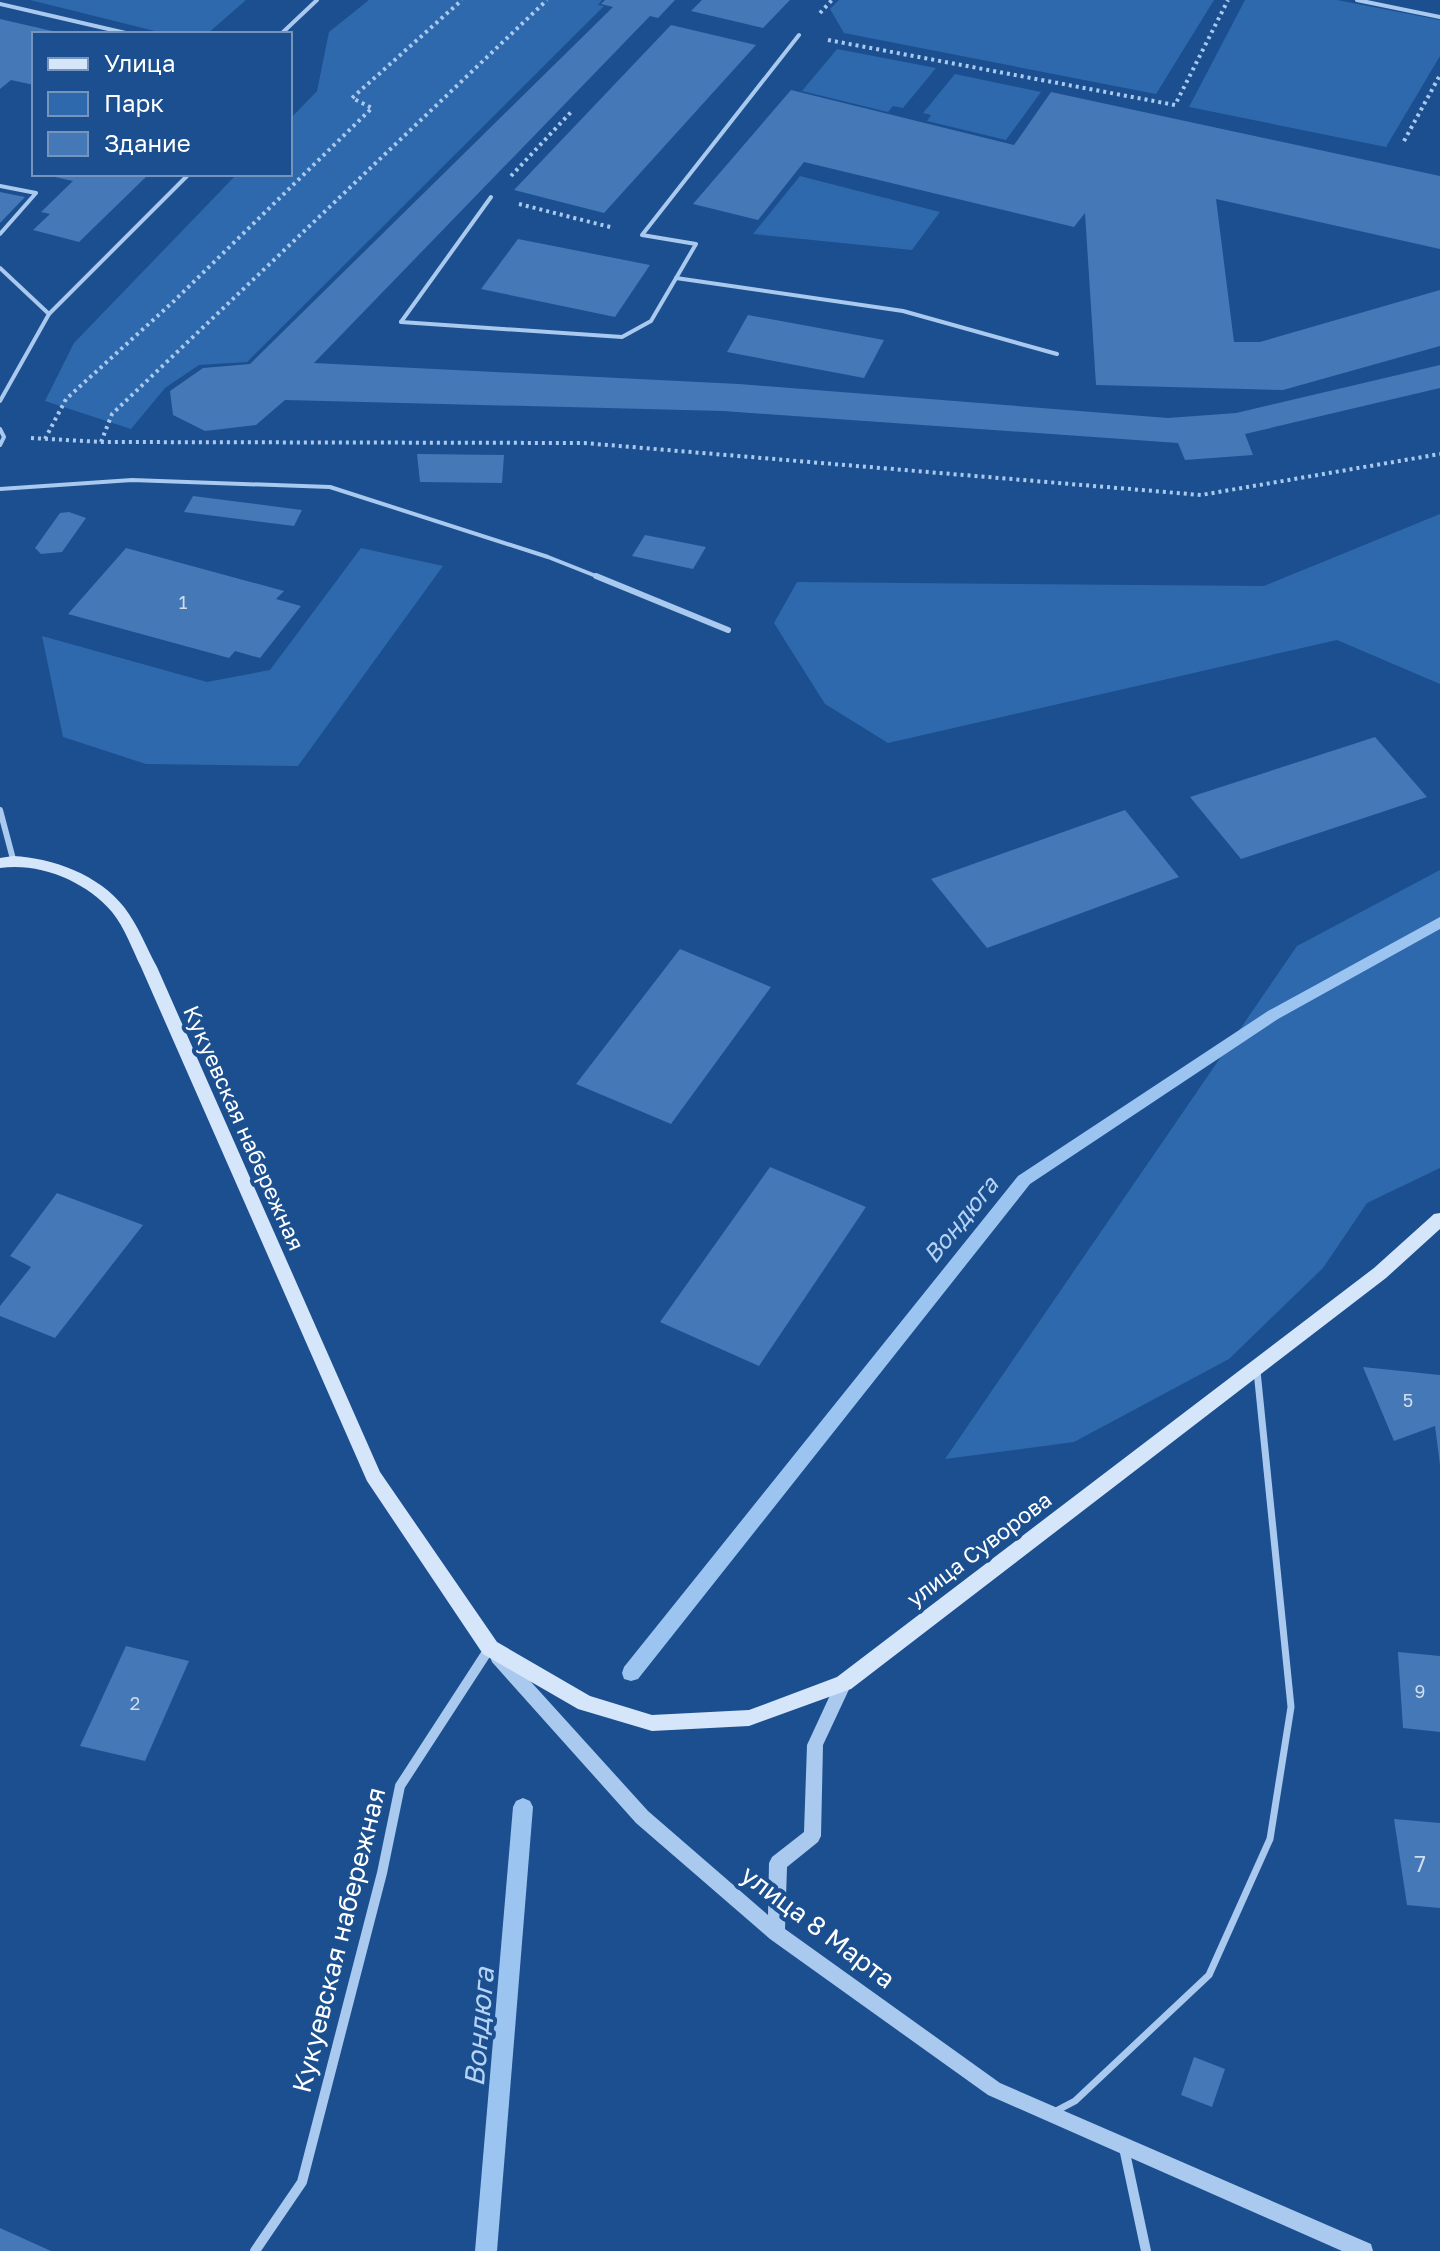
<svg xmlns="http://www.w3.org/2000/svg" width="1440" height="2251" font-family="'Golos Text',sans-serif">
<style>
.green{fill:#2e69ad}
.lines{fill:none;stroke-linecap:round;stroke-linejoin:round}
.stream{fill:#9cc4f0;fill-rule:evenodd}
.building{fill:#4478b7}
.path{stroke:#a9c9ee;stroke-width:4;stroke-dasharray:3 4;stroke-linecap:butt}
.service-far2{stroke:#a9c9ee;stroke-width:4}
.service-far1{stroke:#a9c9ee;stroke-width:6}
.service{stroke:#a9c9ee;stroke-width:7}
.minor{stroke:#a9c9ee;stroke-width:10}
.tertiary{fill:#a9c9ee;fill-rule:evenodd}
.secondary{fill:#d6e6fa;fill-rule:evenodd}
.labels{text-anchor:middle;stroke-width:8;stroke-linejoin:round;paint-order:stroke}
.number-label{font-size:18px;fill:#d0dded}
.street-label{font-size:22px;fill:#fff;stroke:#1b4f8f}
.near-number-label{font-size:22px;fill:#d0dded}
.water-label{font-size:24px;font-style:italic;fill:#b5d3f5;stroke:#1b4f8f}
.near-street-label{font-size:26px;fill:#fff;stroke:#1b4f8f}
.near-water-label{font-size:28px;font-style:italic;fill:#b5d3f5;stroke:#1b4f8f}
</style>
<rect width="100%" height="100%" fill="#1b4f8f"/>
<g class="green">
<polygon points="30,0 246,0 207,34 167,34"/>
<polygon points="369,0 602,0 598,5 604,6 247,362 199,365 165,388 131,429 45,401 74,343 237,174 290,174 290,119 317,91 329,32"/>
<polygon points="839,0 1214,0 1156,94 844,33 830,9"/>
<polygon points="1245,0 1337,0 1440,20 1440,56 1386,147 1189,107"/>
<polygon points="837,49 936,68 903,108 893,106 888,112 802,91"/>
<polygon points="955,74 1041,92 1006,140 927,121 931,115 923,113"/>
<polygon points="800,176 940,212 912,250 753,234"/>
<polygon points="1440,514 1440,684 1337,640 888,743 825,704 774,623 797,582 1264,586"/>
<polygon points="361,548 443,566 298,766 146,764 63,737 42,636 207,682 270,670"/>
<polygon points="1440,870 1440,1168 1367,1203 1323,1268 1229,1359 1074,1442 945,1459 1297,946"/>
</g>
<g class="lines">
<g class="stream">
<polygon points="1440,917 1440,929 1278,1019 1030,1184 638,1679 631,1681 624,1679 622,1673 624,1667 1018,1176 1268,1011"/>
<polygon points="523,1798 530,1801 533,1807 497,2251 475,2251 513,1807 516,1801"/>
</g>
</g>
<g class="building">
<polygon points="605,0 675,0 658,18 650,16 314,363 739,384 1168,418 1236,413 1440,365 1440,388 1245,434 1253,455 1185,460 1178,443 723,411 285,400 256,425 205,431 173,415 170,391 203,368 250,364 613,7 601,4"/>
<polygon points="702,0 790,0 763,28 691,11"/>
<polygon points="0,19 61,33 34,34 34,85 11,80 0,89"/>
<polygon points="671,25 756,45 604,213 514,190"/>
<polygon points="791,90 1014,145 1051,92 1440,176 1440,249 1216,199 1234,342 1260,342 1440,290 1440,346 1283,390 1096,385 1085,213 1074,227 804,162 758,220 693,204"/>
<polygon points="58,174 149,174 79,242 33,230 50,214 41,212 73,181 55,177"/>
<polygon points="0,192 25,197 0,223"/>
<polygon points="518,239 650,265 615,317 481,289"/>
<polygon points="748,315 884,340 864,378 727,352"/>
<polygon points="417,454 504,455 502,483 420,482"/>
<polygon points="193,496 302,510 294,526 184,512"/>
<polygon points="69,512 86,518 62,552 41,554 35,548 60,513"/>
<polygon points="645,535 706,547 693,569 632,556"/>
<polygon points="126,548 284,591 276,599 301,606 260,658 235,651 229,658 68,614"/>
<polygon points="1375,737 1427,797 1241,859 1190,797"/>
<polygon points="1125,810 1179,877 987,948 931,879"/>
<polygon points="680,949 771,987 671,1124 576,1084"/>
<polygon points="770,1167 866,1207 759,1366 660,1322"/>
<polygon points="57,1193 143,1225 55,1338 0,1316 0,1306 31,1267 10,1256"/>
<polygon points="1363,1367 1440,1375 1440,1465 1435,1426 1394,1441"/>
<polygon points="126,1646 189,1661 145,1761 80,1746"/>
<polygon points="1398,1652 1440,1656 1440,1732 1403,1728"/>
<polygon points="1394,1819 1440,1823 1440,1908 1407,1905"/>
<polygon points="1194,2057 1225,2069 1212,2107 1181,2095"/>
<polygon points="0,2228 51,2251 0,2251"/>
</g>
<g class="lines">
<g class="path">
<polyline points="820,13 832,0"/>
<polyline points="828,40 1175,105 1228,0"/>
<polyline points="1404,141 1440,75"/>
<polyline points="511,176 572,111"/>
<polyline points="519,204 614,228"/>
<polyline points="31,438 101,442 584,443 1201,495 1440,454"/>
<polyline points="45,439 66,399 174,301 372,108 352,98 462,0"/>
<polyline points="101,442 112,414 547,0"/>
</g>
<g class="service-far2">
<polyline points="1357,0 1440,17"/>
<polyline points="0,4 130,34"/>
<polyline points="281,34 317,0"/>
<polyline points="0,186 36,193 0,234"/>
<polyline points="0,268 49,314"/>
<polyline points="676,278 903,311 1057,354"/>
<polyline points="401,322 622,337 651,321 696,244 642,235 799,35"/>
<polyline points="401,322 491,197"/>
<polyline points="0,401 49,314 189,174"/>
<polyline points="0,429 4,437 0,445"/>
<polyline points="0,489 132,480 330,487 548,557 601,578"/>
</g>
<g class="service-far1">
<polyline points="596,576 728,630"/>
<polyline points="0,810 13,859"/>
</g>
<polyline class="service" points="1054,2112 1075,2101 1209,1975 1270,1839 1291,1707 1257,1371"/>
<g class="minor">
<polyline points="1124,2148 1146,2251"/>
<polyline points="255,2251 302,2182 382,1873 400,1786 489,1649"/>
</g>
<polygon class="tertiary" points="498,1650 504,1652 648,1811 768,1915 769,1863 772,1857 804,1832 807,1745 838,1678 844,1676 850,1678 852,1683 823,1745 821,1836 818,1842 787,1867 785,1929 1000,2083 1371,2244 1373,2251 1342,2251 988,2095 770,1939 636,1823 492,1662 490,1657 492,1652"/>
<path class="secondary" d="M13 856C53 858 99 875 124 907 138 925 146 947 157 967L380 1472 497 1642 590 1696 652 1715 749 1710 837 1677 1374 1268 1434 1214 1440 1213V1229L1386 1278 851 1689 749 1726 652 1731 578 1709 483 1654 367 1481 141 967C132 949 125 928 112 912 86 881 39 862 0 868V858Z"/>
</g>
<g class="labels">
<g class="number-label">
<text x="183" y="609">1</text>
<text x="1408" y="1407">5</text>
<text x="1420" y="1698">9</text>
<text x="135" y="1710">2</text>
</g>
<g class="street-label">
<text transform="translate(244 1128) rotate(66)" y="8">Кукуевская набережная</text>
<text transform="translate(979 1549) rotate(-37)" y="8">улица Суворова</text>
</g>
<g class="near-number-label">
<text x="1420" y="1872">7</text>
</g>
<g class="water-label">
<text transform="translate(961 1220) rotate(-51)" y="8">Вондюга</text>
</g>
<g class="near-street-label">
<text transform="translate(818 1927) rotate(37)" y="9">улица 8 Марта</text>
<text transform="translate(339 1940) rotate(-76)" y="9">Кукуевская набережная</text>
</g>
<g class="near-water-label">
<text transform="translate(479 2027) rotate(-85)" y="10">Вондюга</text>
</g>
</g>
<rect x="32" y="32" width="260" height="144" fill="#1b4f8f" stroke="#7695bc" stroke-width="2"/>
<rect x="48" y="58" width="40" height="12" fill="#d6e6fa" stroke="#7695bc" stroke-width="2"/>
<text x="104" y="72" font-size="24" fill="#ffffff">Улица</text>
<rect x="48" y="92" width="40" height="24" fill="#2e69ad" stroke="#7695bc" stroke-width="2"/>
<text x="104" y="112" font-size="24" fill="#ffffff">Парк</text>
<rect x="48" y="132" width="40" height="24" fill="#4478b7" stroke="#7695bc" stroke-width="2"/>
<text x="104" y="152" font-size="24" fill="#ffffff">Здание</text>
</svg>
